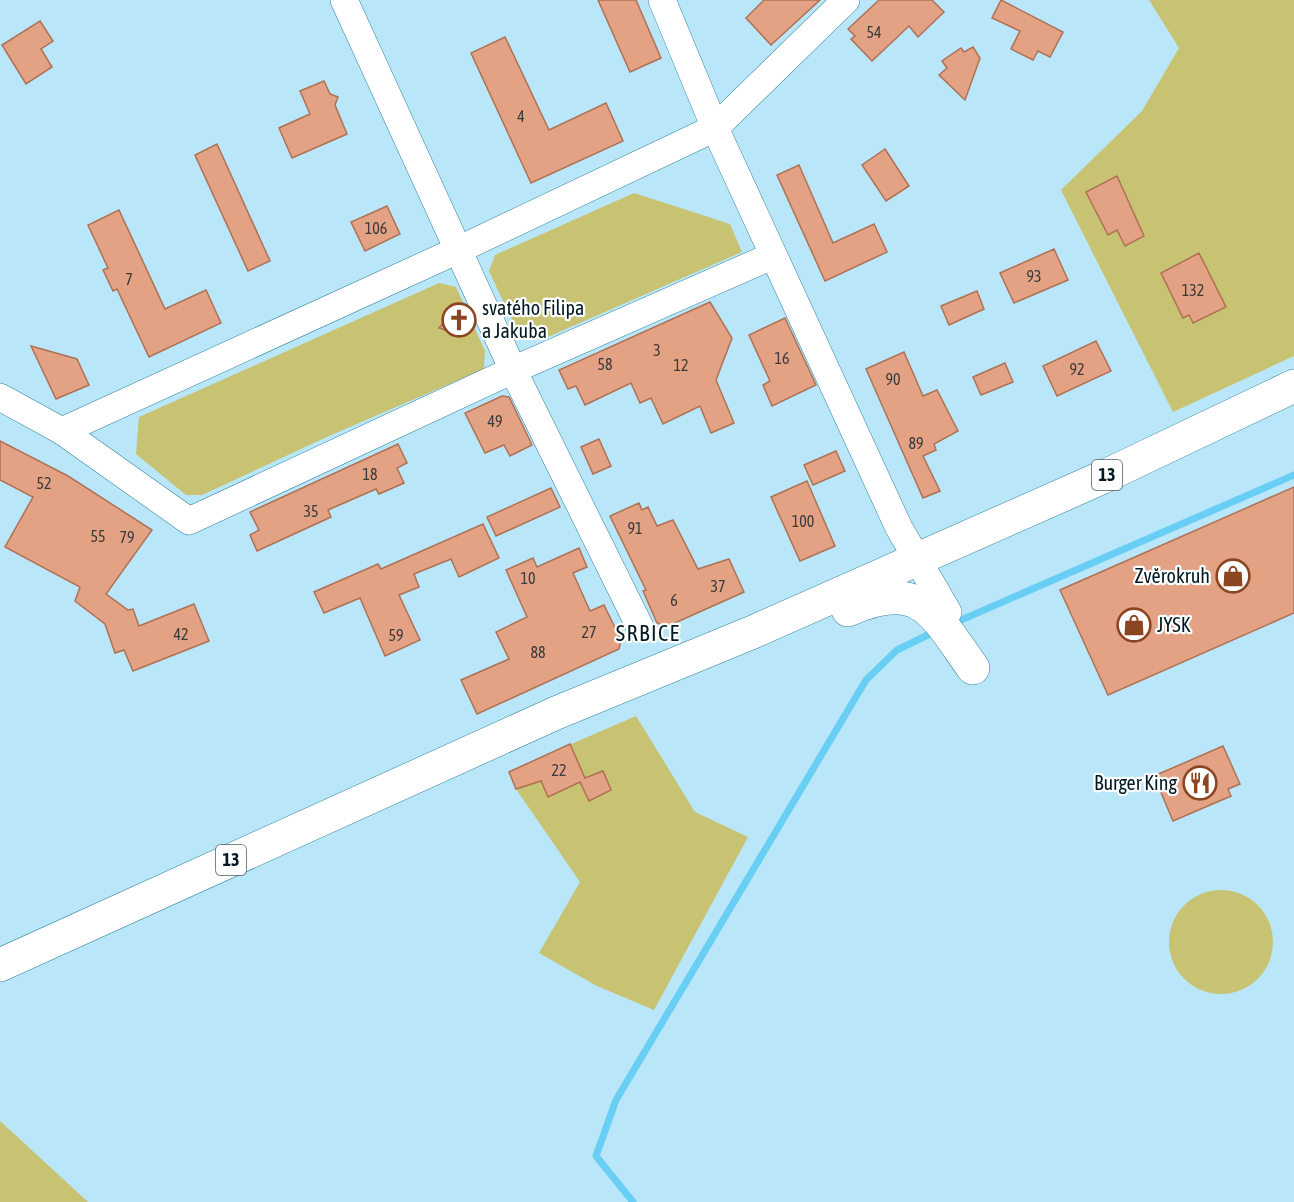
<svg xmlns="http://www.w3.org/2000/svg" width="1294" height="1202" font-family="'Asap Condensed',sans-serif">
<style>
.green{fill:#c8c372}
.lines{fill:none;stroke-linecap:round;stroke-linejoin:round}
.stream{stroke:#69cef4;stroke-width:7}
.building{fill:#e4a284;stroke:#af7154;stroke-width:1.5}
.minor-casing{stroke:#3183a0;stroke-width:28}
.primary-casing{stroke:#3183a0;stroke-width:34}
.minor{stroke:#fff;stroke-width:27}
.primary{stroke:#fff;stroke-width:33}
.labels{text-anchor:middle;stroke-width:4.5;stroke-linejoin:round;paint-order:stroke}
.number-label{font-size:16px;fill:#3a3b3a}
.shield{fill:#fff;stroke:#4d5e64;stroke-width:1.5}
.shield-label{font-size:18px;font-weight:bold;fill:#011922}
.poi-label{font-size:20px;fill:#011922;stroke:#fff;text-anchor:start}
.quarter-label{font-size:22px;letter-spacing:1.5px;fill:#011922;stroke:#fff}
</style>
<rect width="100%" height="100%" fill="#b9e6f9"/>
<g class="green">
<polygon points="1149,0 1294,0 1294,356 1173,412 1061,190 1142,111 1179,48"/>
<polygon points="634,193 730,224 742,252 541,340 518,333 489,271 495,255"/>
<polygon points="439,283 456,287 485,351 484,369 329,436 202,495 186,495 136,454 139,417"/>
<polygon points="636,716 695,812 748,837 654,1010 597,986 539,953 580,882 516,789 509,771"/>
<circle cx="1221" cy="942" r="52"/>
<polygon points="0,1121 88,1202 0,1202"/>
</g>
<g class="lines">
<g class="stream">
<polyline points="952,624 1294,475"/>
<polyline points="633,1202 596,1156 616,1100 866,680 897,650 936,631"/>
</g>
</g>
<g class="building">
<polygon points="598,0 636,0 661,58 630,72"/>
<polygon points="764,0 820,0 771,45 746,18"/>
<polygon points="879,0 932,0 944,12 918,37 909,26 872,61 851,39 855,36 848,29"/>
<polygon points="1001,0 1063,32 1050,57 1038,51 1033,60 1011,49 1020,31 992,18"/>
<polygon points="40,21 53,41 41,49 52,67 26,84 2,45"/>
<polygon points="505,37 549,130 606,103 623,141 531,183 471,53"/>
<polygon points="973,47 980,58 965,100 939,75 947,68 942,61 961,48 964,52"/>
<polygon points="324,81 330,94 338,97 335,105 347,134 292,158 279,128 310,114 300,91"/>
<polygon points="217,144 270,261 248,271 195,155"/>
<polygon points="885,149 909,186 886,201 862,165"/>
<polygon points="799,165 833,243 874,224 887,252 825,281 777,175"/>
<polygon points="1117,176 1144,236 1125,246 1117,230 1108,235 1086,192"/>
<polygon points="387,206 400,234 365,251 351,222"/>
<polygon points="119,210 165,309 206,290 221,323 149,357 117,289 113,291 103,270 108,268 88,225"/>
<polygon points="1054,249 1068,280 1014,303 1000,273"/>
<polygon points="1199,253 1226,307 1193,323 1189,315 1183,318 1161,273"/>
<polygon points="977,291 984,309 949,325 941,306"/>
<polygon points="710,302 732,338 716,380 734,423 711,433 700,406 663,424 651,398 640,403 631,383 585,405 576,386 568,389 559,370"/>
<polygon points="467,307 475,324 454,333 439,328 445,321 443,317"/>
<polygon points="785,318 816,385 772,406 763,385 770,381 749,335"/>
<polygon points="1096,341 1111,371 1057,396 1043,366"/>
<polygon points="31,346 77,359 89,385 56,399"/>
<polygon points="904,352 923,396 937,390 958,431 934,444 936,450 923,456 940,491 923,498 866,369"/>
<polygon points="1005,363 1013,382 981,395 973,377"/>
<polygon points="502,396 509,397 532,445 510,456 504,445 485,453 465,413"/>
<polygon points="599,439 611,466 593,474 581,447"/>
<polygon points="0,441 68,476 152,530 106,594 128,610 133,609 139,626 194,604 209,641 133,671 124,650 115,653 105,624 75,601 80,587 5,547 33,497 0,480"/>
<polygon points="398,444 407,463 397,468 404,483 379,494 376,489 328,510 331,517 257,551 250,535 259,530 250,512"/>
<polygon points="836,451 845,471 813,485 804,465"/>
<polygon points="807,481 835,546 800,561 771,497"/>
<polygon points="1294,487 1294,613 1108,695 1060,590"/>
<polygon points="551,488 560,507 496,536 487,517"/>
<polygon points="639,503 642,510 648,507 657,526 673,520 698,569 729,559 744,592 666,627 657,623 643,591 646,590 610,516"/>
<polygon points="483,524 499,558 459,577 451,559 414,574 419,587 399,595 420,640 385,656 360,598 324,613 314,592 378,564 381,569"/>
<polygon points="579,548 587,567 573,573 590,611 604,605 621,640 619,649 477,714 461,680 509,659 496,632 527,617 506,570 533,558 537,567"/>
<polygon points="570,744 585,778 603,771 611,790 589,801 580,782 548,797 541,781 516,789 509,772"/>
<polygon points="1223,746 1240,784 1228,789 1231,796 1173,821 1154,776"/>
</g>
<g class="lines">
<g class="minor-casing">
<g id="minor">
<polyline points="344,0 513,370 641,629"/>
<polyline points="662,0 715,128 899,528 948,612"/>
<polyline points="772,256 513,370 189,521 62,431 458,250 715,128 846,0"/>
<polyline points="0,397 62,431"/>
</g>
</g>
<g class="primary-casing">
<g id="primary">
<path d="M848 610C921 577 934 614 973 668"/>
<polyline points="0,965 556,713 753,632 1101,478 1294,386"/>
</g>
</g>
<use href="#minor" class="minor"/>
<use href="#primary" class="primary"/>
</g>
<defs>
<g id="church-ring" transform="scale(1.725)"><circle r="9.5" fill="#fff" stroke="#8c4521" stroke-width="1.5"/><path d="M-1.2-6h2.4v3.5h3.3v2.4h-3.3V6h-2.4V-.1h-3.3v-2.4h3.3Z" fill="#8c4521"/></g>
<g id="shop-ring" transform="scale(1.725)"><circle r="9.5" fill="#fff" stroke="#8c4521" stroke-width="1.5"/><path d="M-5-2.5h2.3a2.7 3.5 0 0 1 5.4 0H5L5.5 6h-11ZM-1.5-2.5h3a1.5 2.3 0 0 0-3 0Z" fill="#8c4521"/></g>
<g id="restaurant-ring" transform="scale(1.725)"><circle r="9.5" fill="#fff" stroke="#8c4521" stroke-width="1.5"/><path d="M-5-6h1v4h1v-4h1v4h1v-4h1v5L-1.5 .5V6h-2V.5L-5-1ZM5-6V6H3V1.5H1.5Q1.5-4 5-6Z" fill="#8c4521"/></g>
</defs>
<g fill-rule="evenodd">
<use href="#church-ring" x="459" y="320"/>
<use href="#shop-ring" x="1233" y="576"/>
<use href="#shop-ring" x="1134" y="625"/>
<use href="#restaurant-ring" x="1200" y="783"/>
</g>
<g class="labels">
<g class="number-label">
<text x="874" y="38">54</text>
<text x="521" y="122">4</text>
<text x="376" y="234">106</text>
<text x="1034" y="282">93</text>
<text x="129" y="285">7</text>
<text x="1193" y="296">132</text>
<text x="657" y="356">3</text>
<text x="782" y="364">16</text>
<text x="605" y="370">58</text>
<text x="681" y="371">12</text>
<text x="1077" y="375">92</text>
<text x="893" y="385">90</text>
<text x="495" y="427">49</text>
<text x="916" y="449">89</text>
<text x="370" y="480">18</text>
<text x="44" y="489">52</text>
<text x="311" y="517">35</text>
<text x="803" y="527">100</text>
<text x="635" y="534">91</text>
<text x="98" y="542">55</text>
<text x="127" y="543">79</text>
<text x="528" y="584">10</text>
<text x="718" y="592">37</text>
<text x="674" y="606">6</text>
<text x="589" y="638">27</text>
<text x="181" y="640">42</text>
<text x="396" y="641">59</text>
<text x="538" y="658">88</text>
<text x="559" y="776">22</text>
</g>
<g class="shield">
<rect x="1092" y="460" width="30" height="30" rx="4.5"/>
<rect x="216" y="845" width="30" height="30" rx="4.5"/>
</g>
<g class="shield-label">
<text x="1107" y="481">13</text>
<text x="231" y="866">13</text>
</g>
<g class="poi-label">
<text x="482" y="315">svatého Filipa<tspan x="482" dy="23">a Jakuba</tspan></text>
<text x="1210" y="583" text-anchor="end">Zvěrokruh</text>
<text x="1157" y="632">JYSK</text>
<text x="1177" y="790" text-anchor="end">Burger King</text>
</g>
<g class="quarter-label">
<text x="648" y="641">SRBICE</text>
</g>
</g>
</svg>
